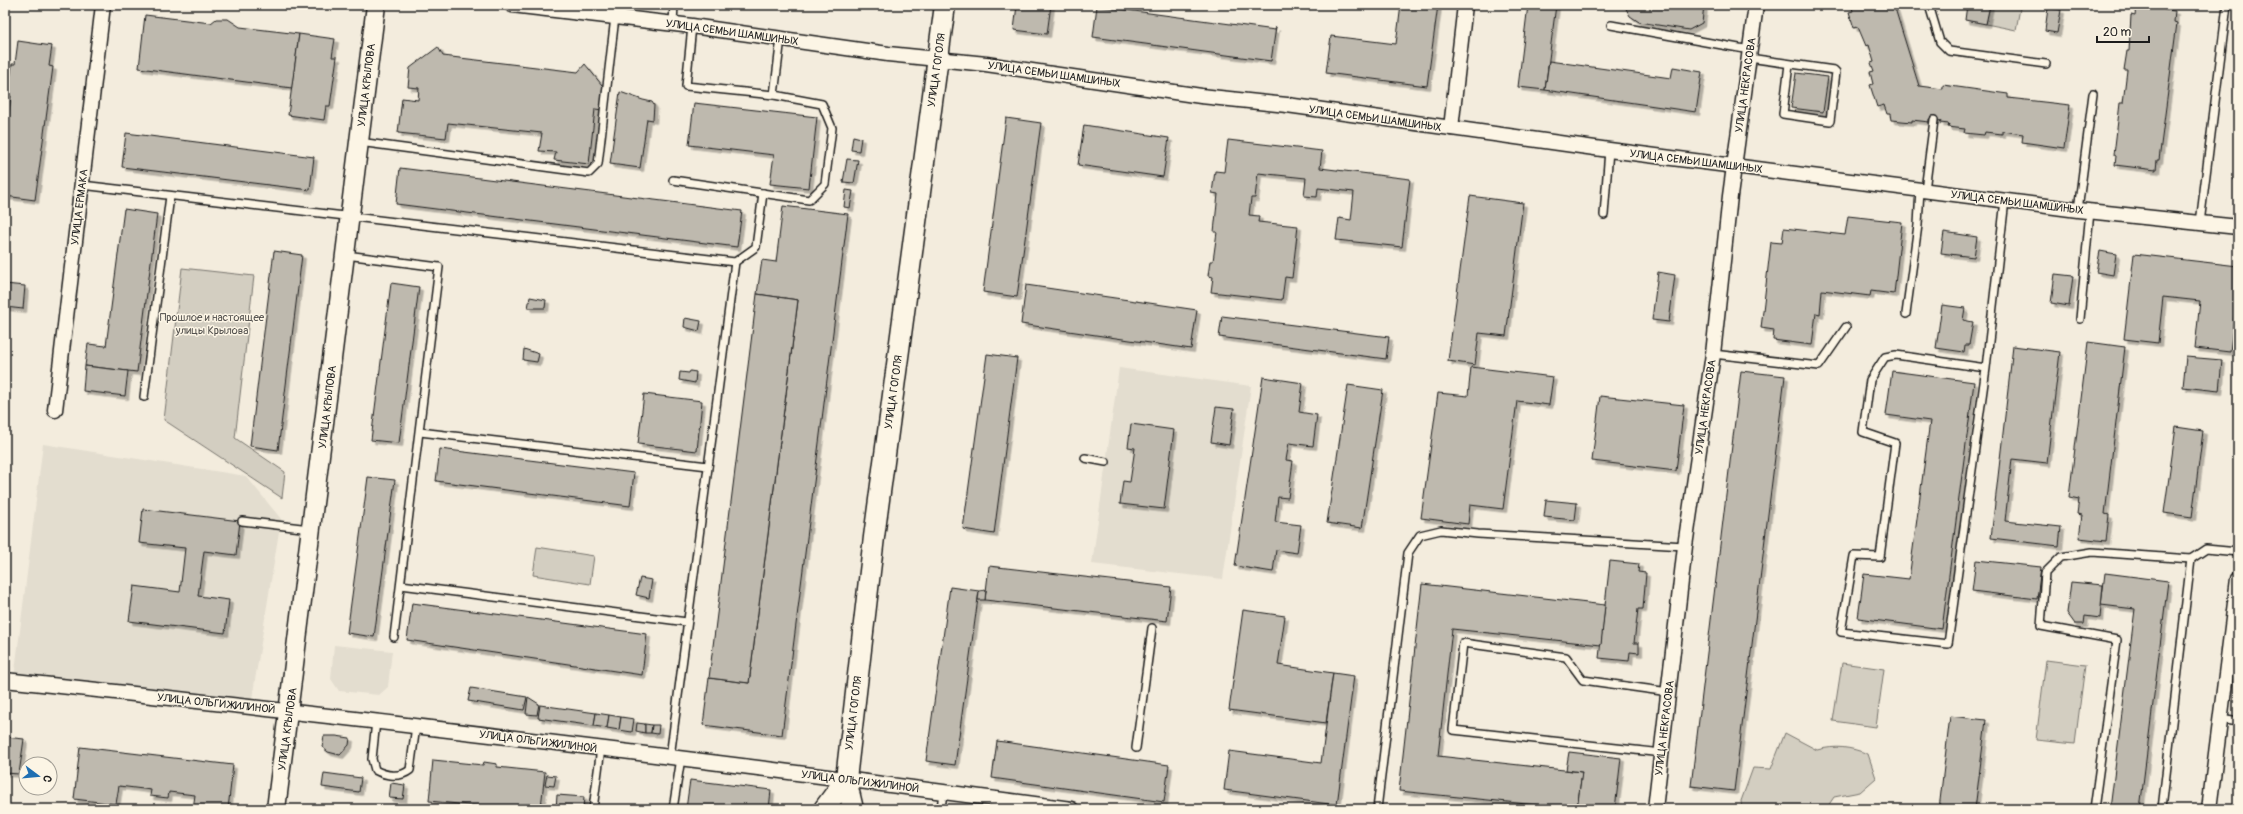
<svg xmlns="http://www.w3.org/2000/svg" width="2243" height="814" font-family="Pangolin,sans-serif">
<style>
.built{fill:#e3ddcf}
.green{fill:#d3cec1;stroke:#78756e}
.building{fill:#beb9ae;stroke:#1c1c1c;filter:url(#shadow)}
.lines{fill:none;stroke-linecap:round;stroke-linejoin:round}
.service-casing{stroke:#1c1c1c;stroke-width:10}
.minor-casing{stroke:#1c1c1c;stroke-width:17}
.tertiary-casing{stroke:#1c1c1c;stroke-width:21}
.secondary-casing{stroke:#1c1c1c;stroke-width:23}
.service{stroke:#fcf5e5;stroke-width:7}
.minor{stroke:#fcf5e5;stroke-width:14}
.tertiary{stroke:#fcf5e5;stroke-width:18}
.secondary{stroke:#fcf5e5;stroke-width:20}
.labels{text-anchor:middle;stroke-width:3;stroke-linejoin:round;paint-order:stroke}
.street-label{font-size:11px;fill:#1c1c1c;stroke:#fcf5e5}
.park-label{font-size:11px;fill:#53514e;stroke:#fcf5e5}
</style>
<defs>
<filter id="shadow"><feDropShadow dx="3.5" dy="3.5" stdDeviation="0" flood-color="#0004"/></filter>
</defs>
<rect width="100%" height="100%" fill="#f3ecdd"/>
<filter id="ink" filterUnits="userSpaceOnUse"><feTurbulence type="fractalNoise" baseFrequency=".025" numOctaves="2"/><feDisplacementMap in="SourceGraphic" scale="8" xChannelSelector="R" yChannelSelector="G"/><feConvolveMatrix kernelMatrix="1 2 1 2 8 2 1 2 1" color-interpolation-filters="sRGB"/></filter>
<g filter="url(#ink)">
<g class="built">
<polygon points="1119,368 1251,386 1223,579 1092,564"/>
<polygon points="43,444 246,476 281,519 251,705 14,679"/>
<polygon points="334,645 392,651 388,687 379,695 339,691 331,679"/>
</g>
<g class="green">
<polygon points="1990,5 2018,5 2020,8 2016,30 1986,24"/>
<polygon points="182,268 254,276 235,438 285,472 282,498 164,420"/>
<polygon points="537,547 594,556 590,584 533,575"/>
<polygon points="2046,660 2085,665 2075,744 2036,740"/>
<polygon points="1842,663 1884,669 1876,727 1833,721"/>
<path d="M1785 733 1817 750C1836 745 1850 747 1868 754L1876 778 1860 792 1834 797 1826 809H1786L1780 806 1770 809H1742L1741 801 1753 768 1771 769Z"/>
</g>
<g class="building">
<polygon points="1017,5 1051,5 1047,34 1014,30"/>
<polygon points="1401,5 1438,5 1427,86 1326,73 1331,36 1396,44"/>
<polygon points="1528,5 1556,5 1545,90 1518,87"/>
<polygon points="1624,5 1704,5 1702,23 1689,30 1639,22 1630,16"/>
<polygon points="1851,5 1894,5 1919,86 1943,89 1943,85 2008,94 2008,98 2070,105 2064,148 2022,142 2023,134 2002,131 2002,134 1985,132 1984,135 1964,133 1965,129 1948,127 1949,124 1940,123 1941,121 1929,119 1929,122 1912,120 1912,122 1891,120 1890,114 1887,114 1884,105 1877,107 1870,85 1873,84 1870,72 1874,71 1871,63 1874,62 1869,45 1866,46 1858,27 1854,28 1849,12 1853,11"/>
<polygon points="1967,5 1990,5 1986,24 1965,20"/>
<polygon points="1097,6 1275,30 1276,27 1271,61 1093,37"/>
<polygon points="2136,6 2175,11 2174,22 2177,23 2159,160 2157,160 2156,170 2115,165 2116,156 2114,155 2120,103 2123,103 2127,70 2124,70 2127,51 2129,51 2131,15 2135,16"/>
<polygon points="2048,8 2061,10 2057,33 2045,31"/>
<polygon points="145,15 211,23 216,19 228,19 240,27 299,34 292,88 139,68"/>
<polygon points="299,34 335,39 332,57 337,57 330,106 326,106 324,120 288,115"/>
<polygon points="18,41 52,46 49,66 53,67 35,200 5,196 5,142 11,96 8,96 12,64 15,64"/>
<polygon points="438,47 443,56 578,72 585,64 606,90 603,110 595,109 589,164 554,160 556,152 539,151 542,133 448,123 446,138 398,133 402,98 418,100 419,88 408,87 410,68"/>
<polygon points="1549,61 1671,78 1673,67 1702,72 1696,112 1545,90"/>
<polygon points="1796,73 1828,77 1823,112 1791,108"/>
<polygon points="620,92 643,100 652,102 654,105 653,120 647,119 640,168 610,164"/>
<polygon points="694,103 817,117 809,188 770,184 774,155 689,145"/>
<polygon points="1006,118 1041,123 1017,297 983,292"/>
<polygon points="1084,125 1169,138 1163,177 1078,165"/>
<polygon points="126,133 314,157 310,190 122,167"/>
<polygon points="853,136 861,138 859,151 851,150"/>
<polygon points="1228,140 1322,151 1320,168 1410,179 1402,247 1336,240 1339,218 1351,220 1354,192 1318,188 1317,197 1304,196 1306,178 1258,173 1255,198 1251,198 1249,215 1259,216 1258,222 1298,226 1292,278 1285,277 1282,300 1211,292 1213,277 1208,276 1210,261 1213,261 1217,232 1214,232 1218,194 1212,193 1215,171 1224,172"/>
<polygon points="2238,146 2238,180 2234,180"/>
<polygon points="847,159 858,160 854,183 843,182"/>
<polygon points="400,168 742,211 737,247 396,204"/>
<polygon points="846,190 853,191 850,208 844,207"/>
<polygon points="1470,196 1523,203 1506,336 1479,333 1475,365 1448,361"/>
<polygon points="783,206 848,214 782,735 703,725 709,678 749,683 798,300 757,294 762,260 776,262"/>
<polygon points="124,209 157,214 137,372 85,366 88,344 106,346"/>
<polygon points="1848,216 1902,222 1894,294 1871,291 1870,296 1822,290 1820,314 1816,313 1812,345 1773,340 1774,330 1761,328 1771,242 1782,243 1784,228 1845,235"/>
<polygon points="1944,232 1977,237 1974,257 1941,253"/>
<polygon points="274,251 302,255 278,450 250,446"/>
<polygon points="2100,251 2116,254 2113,275 2096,272"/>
<polygon points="2134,254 2238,266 2238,286 2230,352 2195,348 2200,301 2163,297 2158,343 2124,339"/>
<polygon points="1658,272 1675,275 1669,322 1652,320"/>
<polygon points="2055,274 2073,276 2069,306 2051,303"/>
<polygon points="391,283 419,287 399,443 371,440"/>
<polygon points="5,284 25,286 23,309 5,307"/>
<polygon points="1026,285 1197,310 1191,349 1021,324"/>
<polygon points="757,294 798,300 749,683 709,678"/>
<polygon points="530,297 546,300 545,308 528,308"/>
<polygon points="1942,305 1965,308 1963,320 1973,322 1969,345 1965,345 1964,352 1936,348"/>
<polygon points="1222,316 1389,337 1386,359 1219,337"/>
<polygon points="685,318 701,321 699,331 684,327"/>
<polygon points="2088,342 2125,347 2105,514 2109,515 2106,541 2079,538 2082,515 2077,514 2079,499 2069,497"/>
<polygon points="2013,346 2060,352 2047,463 2012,459 2005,521 2061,527 2059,546 1991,538"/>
<polygon points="524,349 539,354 537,362 523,360"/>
<polygon points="987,354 1017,358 994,534 963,529"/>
<polygon points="2186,357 2222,360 2219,391 2183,387"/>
<polygon points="85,366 128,371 125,396 83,391"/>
<polygon points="1471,367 1553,377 1549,405 1517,401 1503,509 1470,505 1468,524 1421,518 1438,393 1468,396"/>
<polygon points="690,371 696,372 695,383 679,380 680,372 689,373"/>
<polygon points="1741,371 1785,376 1734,791 1691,786"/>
<polygon points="1892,371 1974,382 1942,629 1858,618 1864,574 1909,579 1930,421 1886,415"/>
<polygon points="1263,377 1303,383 1299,412 1317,415 1313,446 1289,443 1286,460 1293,461 1288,498 1278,497 1275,522 1301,525 1297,553 1276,550 1273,572 1235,566"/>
<polygon points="1348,385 1383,390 1362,528 1327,523"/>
<polygon points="644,394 702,401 697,451 638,444"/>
<polygon points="1600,396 1684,405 1676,471 1592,461"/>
<polygon points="1216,407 1234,409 1229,445 1211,442"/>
<polygon points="1131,424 1174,430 1164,509 1120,504 1123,481 1130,482 1135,448 1128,447"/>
<polygon points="2176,427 2203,431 2192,517 2164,513"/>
<polygon points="440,449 634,473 630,506 436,481"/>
<polygon points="368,477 395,480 374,637 347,633"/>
<polygon points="1546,500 1577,503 1575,520 1544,517"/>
<polygon points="143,509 240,521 236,555 204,551 198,596 229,600 225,633 129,621 134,586 180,592 185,548 139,543"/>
<polygon points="1976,560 2041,567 2037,599 1972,591"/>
<polygon points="1610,561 1639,564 1638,572 1646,573 1643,609 1638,609 1634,643 1639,643 1639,653 1630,652 1629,661 1599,658"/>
<polygon points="989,566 1171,587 1167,621 985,600"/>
<polygon points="2105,573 2168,581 2140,809 2110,809 2135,609 2101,605"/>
<polygon points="640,578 652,580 649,598 636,595"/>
<polygon points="2071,582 2103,585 2100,618 2085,616 2084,624 2075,624 2067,613"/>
<polygon points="1422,584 1605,605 1601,645 1452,629 1438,756 1582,772 1577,809 1399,791"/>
<polygon points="950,587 979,591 955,765 926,761"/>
<polygon points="986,590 985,600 978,600 979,591"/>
<polygon points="412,603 647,634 642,675 407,640"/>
<polygon points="1243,610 1285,616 1278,665 1333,673 1326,723 1229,710"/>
<polygon points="1333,673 1354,676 1337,805 1224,790 1229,751 1321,763"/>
<polygon points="471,688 527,697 524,710 468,701"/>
<polygon points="528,697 539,704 537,715 526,714"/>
<polygon points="540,705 596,713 594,726 538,718"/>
<polygon points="596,713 609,715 607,728 594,726"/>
<polygon points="609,715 621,717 619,730 607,728"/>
<polygon points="1950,716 1986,720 1975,809 1939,809"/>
<polygon points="621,717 634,719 632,732 619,730"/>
<polygon points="637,723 645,724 645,733 636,731"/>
<polygon points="645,724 652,725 651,733 645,733"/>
<polygon points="652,725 659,725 658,734 651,733"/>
<polygon points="324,736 336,736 350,738 349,745 340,755 328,752 322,747"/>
<polygon points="5,737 24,739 19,774 5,773"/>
<polygon points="997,741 1169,765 1164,802 992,778"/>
<polygon points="80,747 233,765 228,809 193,809 195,795 169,792 168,798 150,796 151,790 119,786 116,804 74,799"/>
<polygon points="1569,752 1621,758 1615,809 1577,809 1582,772 1566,770"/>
<polygon points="433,760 483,765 484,762 497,764 497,767 545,772 541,807 537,809 507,809 429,801"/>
<polygon points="324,773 361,778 359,792 322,787"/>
<polygon points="547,775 556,776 554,786 545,785"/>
<polygon points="690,780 771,790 769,809 686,809"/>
<polygon points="391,783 405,785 403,799 389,798"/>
<polygon points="557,795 584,797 583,809 556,809"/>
</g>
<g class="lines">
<g class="service-casing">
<g id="service">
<polyline points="1929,5 1940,42 1949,51 2046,64"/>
<polyline points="619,17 620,5"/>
<polyline points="673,23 674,5"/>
<polyline points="1611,25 1750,50"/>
<polyline points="692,26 686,86 774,95"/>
<polyline points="1749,58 1834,70 1836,72 1830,121 1783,114 1789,64"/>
<polyline points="359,142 589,173 598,164 615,17"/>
<polyline points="673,180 809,200 825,184 832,128 822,104 774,95 781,38"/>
<polyline points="82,185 735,262"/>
<polyline points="1925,190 1934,120"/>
<polyline points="2078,210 2093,94"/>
<polyline points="1604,215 1609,150"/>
<polyline points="2200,223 2227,5"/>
<polyline points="346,255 439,267 394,637"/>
<polyline points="1906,314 1918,225 1920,189"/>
<polyline points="2080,319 2090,211"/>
<polyline points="1713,354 1819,366 1846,327"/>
<polyline points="1986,368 1896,355 1885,357 1870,380 1863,432 1895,443 1880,557 1854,556 1841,632 1948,644 1986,368 2005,200"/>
<polyline points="144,397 170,196"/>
<polyline points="420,432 708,466"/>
<polyline points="1085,458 1106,462"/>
<polyline points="242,521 310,529"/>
<polyline points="401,585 687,622"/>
<polyline points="2221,719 2238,722"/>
<path d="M376 721 372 759 375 770C386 776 400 778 410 770L416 726"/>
<polyline points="1136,748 1152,628"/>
<polyline points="1662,753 1453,730 1463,643 1566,657 1583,680 1669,692"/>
<polyline points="670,757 735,262 756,247 763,193"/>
<polyline points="593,809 601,748"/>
<polyline points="673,809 681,758"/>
<polyline points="941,809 943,792"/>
<polyline points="1377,809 1408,553 1420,535 1441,530 1478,534 1685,546"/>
<polyline points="2094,809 2117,640 2041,626 2045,573 2061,557 2092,552 2191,559"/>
<polyline points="2162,809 2191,559 2206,549 2238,552"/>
</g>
</g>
<g class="minor-casing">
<g id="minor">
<polyline points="512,5 692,26 888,54 986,64 1201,96 1287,105 1609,150 2078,210 2238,227"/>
<polyline points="1451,128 1465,5"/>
<polyline points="55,410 103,5"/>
<path d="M5 680C361 718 716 761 1071 809"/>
<polyline points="1655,809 1685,546 1713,354 1730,196 1756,5"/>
<polyline points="2209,809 2238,579"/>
</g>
</g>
<g class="tertiary-casing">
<polyline id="tertiary" points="276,809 376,5"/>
</g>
<g class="secondary-casing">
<g id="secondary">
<polyline points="824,809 846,779"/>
<polyline points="853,809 846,779 874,537 945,5"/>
</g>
</g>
<use href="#service" class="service"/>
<use href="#minor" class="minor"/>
<use href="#tertiary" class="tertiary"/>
<use href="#secondary" class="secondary"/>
</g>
</g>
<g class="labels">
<g class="street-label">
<text transform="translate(732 32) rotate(8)" y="4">УЛИЦА СЕМЬИ ШАМШИНЫХ</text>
<text transform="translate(936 70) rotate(-82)" y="4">УЛИЦА ГОГОЛЯ</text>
<text transform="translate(1054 74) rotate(8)" y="4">УЛИЦА СЕМЬИ ШАМШИНЫХ</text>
<text transform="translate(366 85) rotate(-83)" y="4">УЛИЦА КРЫЛОВА</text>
<text transform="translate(1745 85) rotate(-82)" y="4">УЛИЦА НЕКРАСОВА</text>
<text transform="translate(1375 118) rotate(8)" y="4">УЛИЦА СЕМЬИ ШАМШИНЫХ</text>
<text transform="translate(1696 161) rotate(7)" y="4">УЛИЦА СЕМЬИ ШАМШИНЫХ</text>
<text transform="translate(2017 202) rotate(7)" y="4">УЛИЦА СЕМЬИ ШАМШИНЫХ</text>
<text transform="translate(79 207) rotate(-83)" y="4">УЛИЦА ЕРМАКА</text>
<text transform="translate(893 392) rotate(-82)" y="4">УЛИЦА ГОГОЛЯ</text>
<text transform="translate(327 407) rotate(-83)" y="4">УЛИЦА КРЫЛОВА</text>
<text transform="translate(1705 407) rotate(-82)" y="4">УЛИЦА НЕКРАСОВА</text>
<text transform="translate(216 703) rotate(6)" y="4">УЛИЦА ОЛЬГИ ЖИЛИНОЙ</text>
<text transform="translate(853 713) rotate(-83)" y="4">УЛИЦА ГОГОЛЯ</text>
<text transform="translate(1664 728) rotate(-83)" y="4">УЛИЦА НЕКРАСОВА</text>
<text transform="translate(287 729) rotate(-82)" y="4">УЛИЦА КРЫЛОВА</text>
<text transform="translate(538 741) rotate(7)" y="4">УЛИЦА ОЛЬГИ ЖИЛИНОЙ</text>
<text transform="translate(860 781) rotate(7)" y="4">УЛИЦА ОЛЬГИ ЖИЛИНОЙ</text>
</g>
<g class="park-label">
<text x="212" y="321">Прошлое и настоящее<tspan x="212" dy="13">улицы Крылова</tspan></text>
</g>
</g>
<rect width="2243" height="814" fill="none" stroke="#fcf5e5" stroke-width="20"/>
<rect x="10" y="10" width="2223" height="794" fill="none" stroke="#1c1c1c" stroke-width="1.5" filter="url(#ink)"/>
<g transform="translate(38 776) rotate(106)"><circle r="19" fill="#fcf5e5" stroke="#a29e95"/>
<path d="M0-3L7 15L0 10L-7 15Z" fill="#1f6fb2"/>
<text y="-6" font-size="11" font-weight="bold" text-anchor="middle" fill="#1c1c1c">С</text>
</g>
<path d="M2097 36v6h52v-6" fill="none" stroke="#1c1c1c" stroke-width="2"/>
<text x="2103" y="36" font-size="12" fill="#1c1c1c" stroke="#fcf5e5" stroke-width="3" paint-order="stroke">20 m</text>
</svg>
